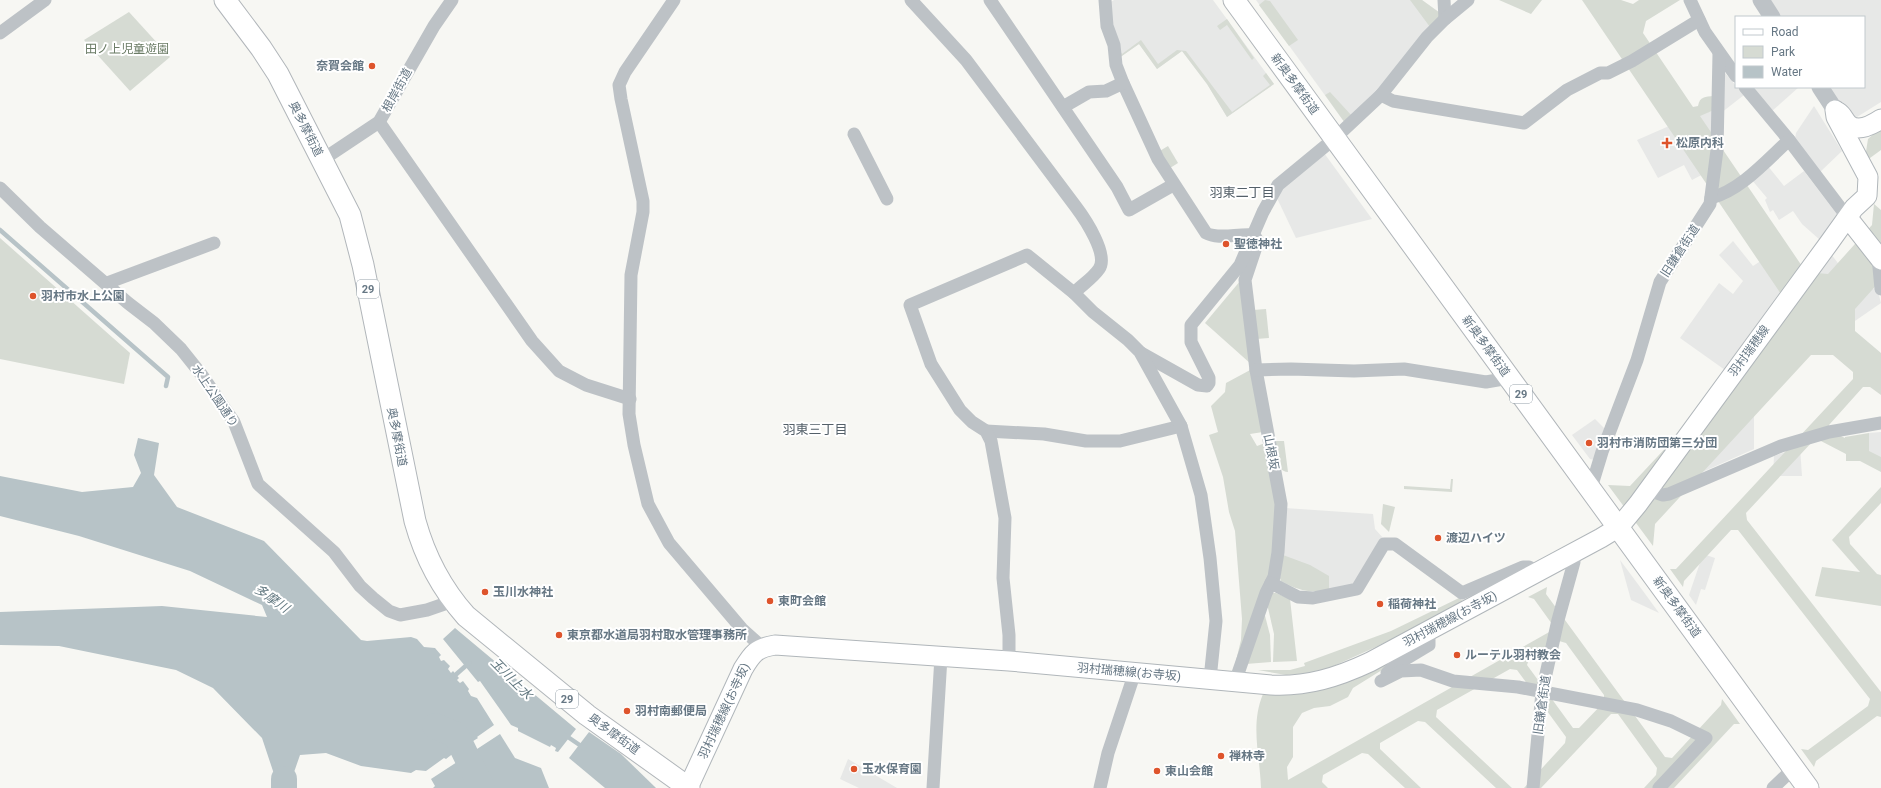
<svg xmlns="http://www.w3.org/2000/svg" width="1881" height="788" font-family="Roboto,'Noto Sans JP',sans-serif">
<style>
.built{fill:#e7e8e7}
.green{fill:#d6dbd3;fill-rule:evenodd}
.water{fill:#b7c3c7}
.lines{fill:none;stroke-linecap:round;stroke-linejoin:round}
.stream{stroke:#b7c3c7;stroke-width:4.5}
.river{stroke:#b7c3c7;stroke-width:26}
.secondary-casing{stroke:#b0b6ba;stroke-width:21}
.primary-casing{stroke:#b1b6ba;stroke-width:23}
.minor{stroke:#bdc2c6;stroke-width:13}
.tertiary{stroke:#bdc2c6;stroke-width:17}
.secondary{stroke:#fff;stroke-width:19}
.primary{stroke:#fff;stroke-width:21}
.poi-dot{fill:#de542c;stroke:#fff;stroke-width:1.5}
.labels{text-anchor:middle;stroke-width:4;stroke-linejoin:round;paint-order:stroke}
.shield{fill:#fff;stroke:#94a0a9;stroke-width:1}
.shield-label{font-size:11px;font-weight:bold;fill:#667784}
.park-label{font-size:12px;fill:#6a7b65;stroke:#fff}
.poi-label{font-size:12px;font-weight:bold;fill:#667784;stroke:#fff;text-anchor:start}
.street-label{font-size:12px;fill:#667784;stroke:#fff}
.neighbourhood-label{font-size:13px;fill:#546069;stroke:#fff}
.water-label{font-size:13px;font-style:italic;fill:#627880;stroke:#fff}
</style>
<rect width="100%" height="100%" fill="#f7f7f3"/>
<g class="built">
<polygon points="1114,0 1213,0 1274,84 1227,117 1207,84 1182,51 1157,69 1139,44 1119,58 1109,3"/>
<polygon points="1256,0 1422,0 1440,13 1375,95 1345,123"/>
<polygon points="1768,0 1881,0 1881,102 1857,117 1846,115 1827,87 1864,87 1864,17 1780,17"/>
<polygon points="1724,72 1744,95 1721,113"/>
<polygon points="1753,87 1799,87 1772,111"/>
<polygon points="1814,106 1842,151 1820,172 1795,139 1796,133"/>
<polygon points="1714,110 1711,170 1692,180 1684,165 1658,178 1637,140 1676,123"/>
<polygon points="1324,153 1372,219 1296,238 1276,196 1280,190"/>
<polygon points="1767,165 1784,186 1804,171 1839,217 1820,240 1802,224 1793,211 1779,220 1773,210 1770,212 1765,200 1767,198 1751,179"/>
<polygon points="1733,241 1753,266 1773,253 1795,275 1725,370 1680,338 1719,283 1733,294 1743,281 1719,255"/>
<polygon points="1831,254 1859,291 1877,288 1881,303 1852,323 1816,275"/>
<polygon points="1754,412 1754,449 1689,478"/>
<polygon points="1595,419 1606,430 1595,460 1590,459 1572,435"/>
<polygon points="1881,432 1881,458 1869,461 1869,433"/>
<polygon points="1800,447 1802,476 1773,476 1774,456"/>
<polygon points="1285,508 1373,514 1375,529 1383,538 1354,586 1329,590 1283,555"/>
<polygon points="1703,554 1715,558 1705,590 1701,589 1696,605 1689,595"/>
<polygon points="1620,560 1643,591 1659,613 1631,600"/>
<polygon points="848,759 897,788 859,788 840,779"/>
</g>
<g class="green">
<polygon points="1265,0 1270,1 1298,40 1289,46 1259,5"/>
<polygon points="1410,0 1422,0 1440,13 1439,19 1430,27"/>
<polygon points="1499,0 1542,0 1531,14"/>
<path d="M1582 0H1621L1633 4 1639 0H1680L1646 21 1643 33 1693 107 1698 106C1700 96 1705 97 1714 96V110L1700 116 1806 272 1828 274 1872 225 1874 204 1881 210V280L1855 309V331L1881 353V395L1870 387H1863L1829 425 1830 431 1845 438V437L1869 433V451L1881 457V472L1860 461H1846V454L1819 440 1813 441 1746 513 1747 520 1881 692V717L1877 716 1816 761 1814 767 1801 749 1808 750 1868 706 1870 699 1738 530H1731L1684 581 1683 587 1670 569H1676L1853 379V372L1833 355H1811L1655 524 1653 546 1608 485 1630 486 1784 321 1785 300Z"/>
<polygon points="129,12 170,57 130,91 84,40"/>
<polygon points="1227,19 1254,58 1252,60 1227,25 1220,30 1217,26"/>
<polygon points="1141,40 1158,64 1177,50 1186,51 1232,112 1270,85 1263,76 1266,73 1274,84 1227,117 1207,84 1182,51 1157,69 1139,44 1119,58 1118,48 1122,54"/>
<polygon points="1330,92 1352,116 1345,123 1325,95"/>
<polygon points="1881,127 1881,150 1870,158 1865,158 1868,139"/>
<polygon points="1168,146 1178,163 1167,170 1158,152"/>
<polygon points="0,238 130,353 124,384 0,359"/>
<polygon points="1241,280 1251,364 1205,323"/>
<polygon points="1266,309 1269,338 1256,339 1253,310"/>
<polygon points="1252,369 1263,432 1250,434 1257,446 1265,443 1277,508 1269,578 1233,673 1241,640 1242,619 1235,531 1229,512 1223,477 1209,435 1218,432 1211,406 1225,392 1226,383"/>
<path d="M1272 441H1284L1288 472C1276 472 1275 451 1272 441Z"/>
<polygon points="1451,479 1453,479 1452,492 1404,489 1404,486 1450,489"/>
<polygon points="1881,487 1881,503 1849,537 1850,544 1877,574 1881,575 1881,606 1815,596 1822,567 1860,572 1832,540"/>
<polygon points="1383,504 1395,507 1389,532 1381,524"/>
<path d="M1283 555 1310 565 1329 576V590C1308 593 1300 591 1281 581L1280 578Z"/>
<path d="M1547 587 1546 594 1665 757 1672 758 1721 705 1722 699 1740 724H1734L1674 788H1644L1656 775 1657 768 1618 714H1611L1541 788H1524L1565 743 1566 737 1517 670 1510 669 1437 710 1436 717 1512 788H1496L1425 722 1418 721 1380 743V749L1421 788H1405L1368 754 1362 753 1323 775 1322 782 1328 788H1261C1260 756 1250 725 1263 694 1309 698 1348 684 1388 663L1390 665 1353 688 1348 697 1330 706 1314 708 1302 713 1293 727V757L1287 767 1288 780 1551 631 1552 624 1534 599 1528 597ZM1559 641 1566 643 1604 695V702L1579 728H1573L1527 665 1529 659Z"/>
<polygon points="1271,593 1276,593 1290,599 1297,661 1273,662 1274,634 1268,608 1265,606"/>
<polygon points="1459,598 1464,602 1378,646 1327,669 1312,673 1286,675 1258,670 1290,670 1305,666 1304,663 1391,631"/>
<polygon points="1264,612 1270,635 1271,662 1246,664"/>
</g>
<g class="water">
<polygon points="138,438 159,443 154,475 177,507 264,541 361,640 367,641 411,637 417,639 424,647 435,648 441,655 439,657 441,661 444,660 450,666 448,669 451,673 453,671 459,678 457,680 460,683 463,681 469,689 468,691 471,696 477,698 494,725 477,737 478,738 470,743 468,742 446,759 444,758 426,771 416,770 411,773 361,766 326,753 300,755 292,778 276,780 262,738 213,688 176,670 59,646 0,645 0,612 162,606 267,617 262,605 190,571 79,536 0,516 0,476 82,492 133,487 141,473 134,455"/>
<polygon points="455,628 576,729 558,752 555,751 556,748 551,745 550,747 518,731 518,728 511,725 480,681 478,682 443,639"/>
<polygon points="589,732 621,754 656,788 605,788 569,758"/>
<polygon points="500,734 515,758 541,768 549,788 433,788 435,786 431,779"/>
</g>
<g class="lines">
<g class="stream">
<polyline points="0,230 168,377 166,386"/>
<polyline points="452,678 469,663"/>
<polyline points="565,735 584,748"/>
</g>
<g class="river">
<polyline points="435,726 456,735 482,788"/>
<polyline points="284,779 284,788"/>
</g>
<g class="secondary-casing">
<g id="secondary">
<path d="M1838 112C1843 115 1844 120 1848 124 1858 133 1872 125 1881 119"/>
<polyline points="1848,218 1881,260"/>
<path d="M688 788 743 669C752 654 756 648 775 645L1009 661 1271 685C1307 687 1338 677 1370 662L1601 538 1619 527 1638 504 1829 243 1854 208 1867 196 1868 177 1836 117 1835 110"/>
</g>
</g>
<g class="primary-casing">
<g id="primary">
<path d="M225 0 261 48 278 74 350 215 363 265 415 521C425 557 441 588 466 616L587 715 689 788"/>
<polyline points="1234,0 1808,788"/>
</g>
</g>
<g class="minor">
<polyline points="674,0 625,72 619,85 621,99 643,201 643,212 631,275 629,414 634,445 648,504 669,543 742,629 762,647"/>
<path d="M911 0 966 60 1076 207C1085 219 1109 255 1099 269 1093 278 1082 285 1074 293"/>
<polyline points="990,0 1117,187 1129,210 1173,185"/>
<path d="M1105 0 1107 26 1114 45 1116 65 1123 83 1158 159 1206 233C1218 240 1239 233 1254 235L1258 241 1245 280 1256 370 1281 504 1278 552 1274 577 1266 593 1235 682"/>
<polyline points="1444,0 1445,19"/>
<polyline points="1690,0 1705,32 1736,76"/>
<polyline points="0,33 45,0"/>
<polyline points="1745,87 1789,140 1848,218"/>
<polyline points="1381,95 1393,101 1524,123 1567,90 1600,73 1608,73 1632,61 1699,20"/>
<polyline points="1063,107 1089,92 1106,91 1123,83"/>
<polyline points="379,122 532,341 559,371 586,385 630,399"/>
<polyline points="854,134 887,199"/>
<polyline points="322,160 379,122 434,26 452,0"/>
<polyline points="0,188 40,227 128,303 154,323 181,349 201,374 234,422 258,484 334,552 360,586 373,598 389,611 400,615 427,610 453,601"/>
<path d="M1711 198C1741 190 1766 161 1789 140"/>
<polyline points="1878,257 1881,289"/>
<polyline points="107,283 214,243"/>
<polyline points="1141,353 1198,385 1207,386 1209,383 1209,378 1191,342 1191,325 1240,265 1263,212 1278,185 1335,138 1381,95 1427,37 1445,19 1468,0"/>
<polyline points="1256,370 1291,369 1354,371 1404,369 1486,382 1509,378"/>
<polyline points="986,431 1044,434 1086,441 1120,441 1181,426"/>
<polyline points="1591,488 1602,452 1637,360 1660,282 1710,204 1717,150 1719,54"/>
<polyline points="1648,490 1663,495 1669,494 1781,446 1829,432 1881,423"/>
<polyline points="1271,583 1298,597 1313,598 1357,589 1384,544 1395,544 1462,593 1523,567 1529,567 1539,572"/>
<polyline points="1009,661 1009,635 1003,578 1005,518 991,441 986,431 972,422 960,410 931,364 910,305 1027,255 1074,293 1093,312 1128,340 1140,352 1181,426 1201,495 1210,558 1216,621 1210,679"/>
<polyline points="1387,673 1394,666 1429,645 1429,640 1425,632"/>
<polyline points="1381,681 1401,671 1421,670 1453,681 1518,687 1637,710 1671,721 1706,738 1659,788"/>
<polyline points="933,788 941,657"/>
<polyline points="1100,788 1108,753 1135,672"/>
<polyline points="1533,788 1542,692 1558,620 1574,562 1573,553"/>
<polyline points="1773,788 1794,768"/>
</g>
<g class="tertiary">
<polyline points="1761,0 1772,17"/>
<polyline points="1820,87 1835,110"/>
</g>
<use href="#secondary" class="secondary"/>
<use href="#primary" class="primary"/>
</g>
<g class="poi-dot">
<circle cx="372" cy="66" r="4"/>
<path d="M1665 137h4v4h4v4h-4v4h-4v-4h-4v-4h4z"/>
<circle cx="1226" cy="244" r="4"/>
<circle cx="33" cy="296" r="4"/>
<circle cx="1589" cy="443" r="4"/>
<circle cx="1438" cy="538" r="4"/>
<circle cx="485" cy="592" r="4"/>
<circle cx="770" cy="601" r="4"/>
<circle cx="1380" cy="604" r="4"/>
<circle cx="559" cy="635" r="4"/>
<circle cx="1457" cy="655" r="4"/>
<circle cx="627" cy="711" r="4"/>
<circle cx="1221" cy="756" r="4"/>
<circle cx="854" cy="769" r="4"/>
<circle cx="1157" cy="771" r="4"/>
</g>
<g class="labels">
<g class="shield">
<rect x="357" y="280" width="22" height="18" rx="3"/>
<rect x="1510" y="385" width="22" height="18" rx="3"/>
<rect x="556" y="690" width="22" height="18" rx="3"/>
</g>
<g class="shield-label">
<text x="368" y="293">29</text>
<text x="1521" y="398">29</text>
<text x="567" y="703">29</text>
</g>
<g class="park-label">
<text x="127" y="53">田ノ上児童遊園</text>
</g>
<g class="poi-label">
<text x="364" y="70" text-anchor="end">奈賀会館</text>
<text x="1676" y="147">松原内科</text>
<text x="1234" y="248">聖徳神社</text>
<text x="41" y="300">羽村市水上公園</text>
<text x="1597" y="447">羽村市消防団第三分団</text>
<text x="1446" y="542">渡辺ハイツ</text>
<text x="493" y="596">玉川水神社</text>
<text x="778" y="605">東町会館</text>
<text x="1388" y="608">稲荷神社</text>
<text x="567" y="639">東京都水道局羽村取水管理事務所</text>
<text x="1465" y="659">ルーテル羽村教会</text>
<text x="635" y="715">羽村南郵便局</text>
<text x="1229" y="760">禅林寺</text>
<text x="862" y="773">玉水保育園</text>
<text x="1165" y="775">東山会館</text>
</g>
<g class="street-label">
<text transform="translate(1295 84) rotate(54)" y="4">新奥多摩街道</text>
<text transform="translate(397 90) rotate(-61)" y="4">根岸街道</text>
<text transform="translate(306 129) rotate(63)" y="4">奥多摩街道</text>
<text transform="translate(1680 251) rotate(-57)" y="4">旧鎌倉街道</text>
<text transform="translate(1486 346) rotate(54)" y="4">新奥多摩街道</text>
<text transform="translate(1749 351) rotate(-54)" y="4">羽村瑞穂線</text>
<text transform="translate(215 396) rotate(56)" y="4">水上公園通り</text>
<text transform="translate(397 437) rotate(79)" y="4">奥多摩街道</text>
<text transform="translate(1271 452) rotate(79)" y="4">山根坂</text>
<text transform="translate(1677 607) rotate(54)" y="4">新奥多摩街道</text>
<text transform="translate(1450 619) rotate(-28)" y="4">羽村瑞穂線(お寺坂)</text>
<text transform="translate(1129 672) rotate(5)" y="4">羽村瑞穂線(お寺坂)</text>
<text transform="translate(1542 705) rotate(-82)" y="4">旧鎌倉街道</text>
<text transform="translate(724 711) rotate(-65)" y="4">羽村瑞穂線(お寺坂)</text>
<text transform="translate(614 734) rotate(36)" y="4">奥多摩街道</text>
</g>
<g class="neighbourhood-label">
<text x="1242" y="197">羽東二丁目</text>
<text x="815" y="434">羽東三丁目</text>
</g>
<g class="water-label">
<text transform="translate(272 598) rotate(35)" y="5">多摩川</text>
<text transform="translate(512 678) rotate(45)" y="5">玉川上水</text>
</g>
</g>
<rect x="1735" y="16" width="130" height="72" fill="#ffffff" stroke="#c2c9ce"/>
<rect x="1743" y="29" width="20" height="6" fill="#ffffff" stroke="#c2c9ce"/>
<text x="1771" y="36" font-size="12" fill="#667784">Road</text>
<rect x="1743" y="46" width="20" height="12" fill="#d6dbd3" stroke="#c2c9ce"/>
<text x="1771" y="56" font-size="12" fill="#667784">Park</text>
<rect x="1743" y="66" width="20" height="12" fill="#b7c3c7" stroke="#c2c9ce"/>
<text x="1771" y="76" font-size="12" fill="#667784">Water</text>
</svg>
